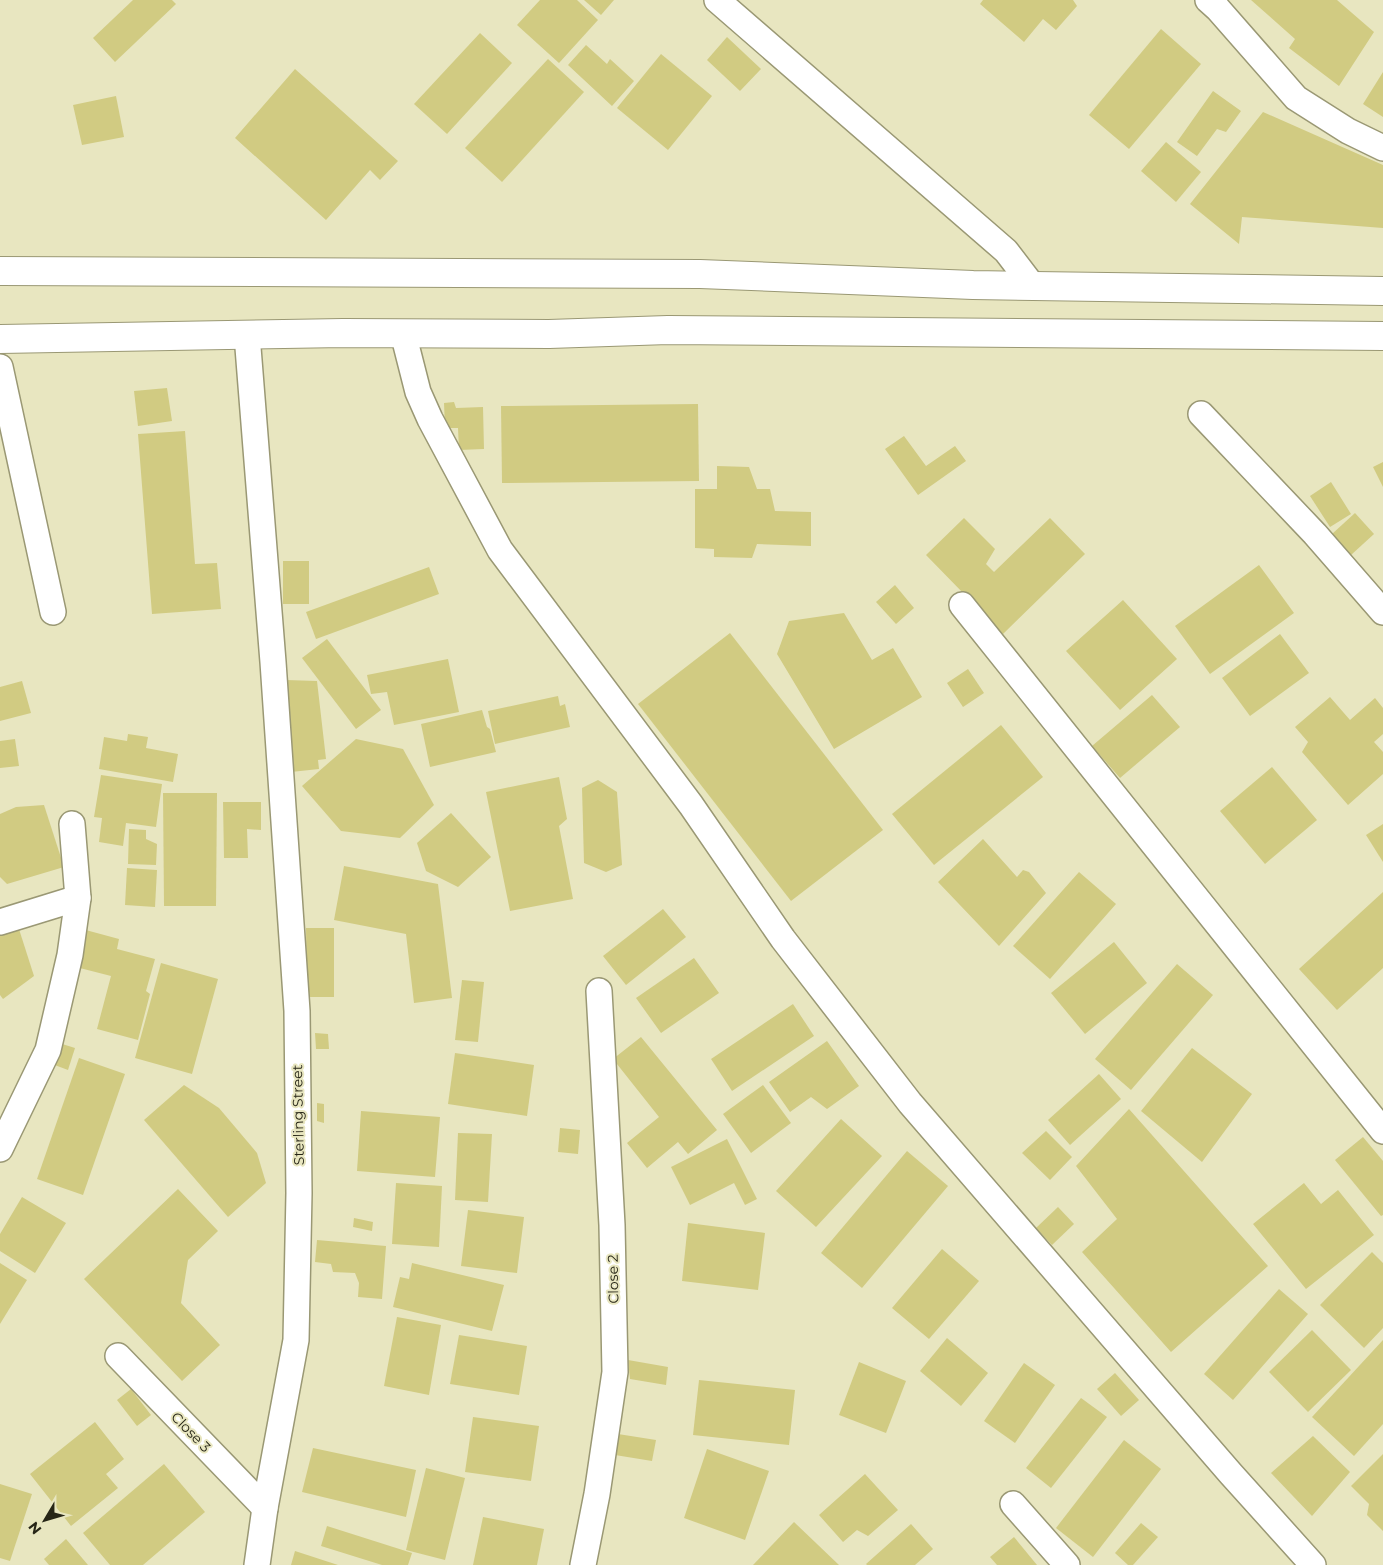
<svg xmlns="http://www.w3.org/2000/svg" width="1383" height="1565" font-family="Montserrat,sans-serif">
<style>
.building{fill:#d1cb82}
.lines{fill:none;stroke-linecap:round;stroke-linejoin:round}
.street-casing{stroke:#9a9874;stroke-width:28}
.secondary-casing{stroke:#9a9874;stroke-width:30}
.street{stroke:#fff;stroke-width:25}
.secondary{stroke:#fff;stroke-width:28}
.labels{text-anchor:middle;stroke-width:4;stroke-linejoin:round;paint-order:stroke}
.street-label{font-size:14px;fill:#262516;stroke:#e8e6c0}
</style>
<rect width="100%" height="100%" fill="#e8e6c0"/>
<g class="building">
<polygon points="133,0 172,0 176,4 115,62 93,38"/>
<polygon points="540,0 577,0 598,20 559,63 517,25"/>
<polygon points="584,0 614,0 601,15"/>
<polygon points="983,0 1073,0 1077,6 1056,30 1043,19 1024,42 980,4"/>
<polygon points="1251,0 1337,0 1374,32 1339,86 1289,48 1295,39"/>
<polygon points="1161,29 1201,64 1129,149 1089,115"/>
<polygon points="480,33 512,63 447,134 414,104"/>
<polygon points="727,37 761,69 740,91 707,60"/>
<polygon points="586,45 607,64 610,59 634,81 612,106 568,65"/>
<polygon points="661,54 712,96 668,150 617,108"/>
<polygon points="548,59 584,92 502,182 465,148"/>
<polygon points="295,69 398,161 380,180 370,170 326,220 235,138"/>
<polygon points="1383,72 1383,117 1363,104"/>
<polygon points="1213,91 1241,111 1226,132 1217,129 1197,156 1177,142"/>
<polygon points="116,96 124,137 82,145 73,105"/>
<polygon points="1263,112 1383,165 1383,228 1242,217 1239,244 1190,204"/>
<polygon points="1166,142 1201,172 1176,202 1141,171"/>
<polygon points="167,388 172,421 138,426 134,391"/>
<polygon points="454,402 456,408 483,407 484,449 459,450 458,428 445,428 444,403"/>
<polygon points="698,404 699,481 502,483 501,406"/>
<polygon points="185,431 195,564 217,563 221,609 152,614 138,434"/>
<polygon points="904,436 926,466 955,446 966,461 918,495 885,449"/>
<polygon points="1383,462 1383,487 1373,467"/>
<polygon points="717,466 749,467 757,489 770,489 775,511 811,512 811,546 757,544 752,558 714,557 714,549 695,548 695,489 717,489"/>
<polygon points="1331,482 1351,514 1330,527 1310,496"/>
<polygon points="1355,513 1374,534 1351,555 1332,534"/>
<polygon points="964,518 995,549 986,564 994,572 1050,518 1085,554 1003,634 926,555"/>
<rect x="283" y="561" width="26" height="43"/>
<polygon points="1259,565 1294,613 1210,674 1175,626"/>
<polygon points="429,567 439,594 316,639 306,612"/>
<polygon points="895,585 914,608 896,624 876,602"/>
<polygon points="1123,600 1177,659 1120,710 1066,651"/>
<polygon points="844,613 872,660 893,648 922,697 834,749 777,654 789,621"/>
<polygon points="730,633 883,830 791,901 638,704"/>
<polygon points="1280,634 1309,673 1250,716 1222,678"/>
<polygon points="327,639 381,710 356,729 302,658"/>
<polygon points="448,659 459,712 394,725 387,692 371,694 367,675"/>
<polygon points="968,669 984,693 963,707 947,683"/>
<polygon points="286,680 317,681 326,759 318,760 319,769 291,772"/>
<polygon points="22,681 31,713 0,721 0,687"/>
<polygon points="1152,695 1180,727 1120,778 1092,746"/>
<polygon points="558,696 560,706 565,704 570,727 495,744 488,711"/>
<polygon points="1330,697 1350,720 1375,698 1383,708 1383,734 1374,742 1383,752 1383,774 1348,805 1302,752 1308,742 1295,727"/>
<polygon points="482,710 487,727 490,729 496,752 430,767 421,724"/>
<polygon points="1001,725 1043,777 934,865 892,814"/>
<polygon points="128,734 148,737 146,748 178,754 173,782 99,769 104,737 127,741"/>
<polygon points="15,739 19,766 0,768 0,741"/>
<polygon points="356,739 403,749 434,805 400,838 341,831 302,786"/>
<polygon points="1272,767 1317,820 1265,864 1220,811"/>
<polygon points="101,775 162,784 156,827 126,823 123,846 99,842 102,818 94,817"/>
<polygon points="559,777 567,819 559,826 573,899 510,911 486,792"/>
<polygon points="598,780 617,792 622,865 606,872 584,863 582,788"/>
<polygon points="163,793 217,793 216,906 164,906"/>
<polygon points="223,802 261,802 261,830 247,829 248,858 224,858"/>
<polygon points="44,805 64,867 7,884 0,877 0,814 16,807"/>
<polygon points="451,813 491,857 458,887 426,871 417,843"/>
<polygon points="1383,824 1383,862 1366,835"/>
<polygon points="129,829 146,830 146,839 157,844 156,865 128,864"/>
<polygon points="983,839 1017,877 1023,870 1029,872 1046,893 999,946 938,882"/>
<polygon points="344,866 438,884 452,998 414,1003 406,934 334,920"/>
<polygon points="127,868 157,870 155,907 125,905"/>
<polygon points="1079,872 1116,904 1050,979 1013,946"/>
<polygon points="1383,892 1383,968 1337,1010 1299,969"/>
<polygon points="663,909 686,937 626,985 603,956"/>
<polygon points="18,926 34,976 3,999 0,995 0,932"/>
<polygon points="306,928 334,928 334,997 307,997"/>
<polygon points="82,929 119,939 117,949 155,959 146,991 150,994 138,1040 97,1029 111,976 72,966"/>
<polygon points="1114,942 1147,983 1085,1034 1051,993"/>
<polygon points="694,958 719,993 661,1033 636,998"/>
<polygon points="161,963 218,979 192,1074 135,1058"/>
<polygon points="1177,964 1213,995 1131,1090 1095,1059"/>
<polygon points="462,980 484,982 478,1042 455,1040"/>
<polygon points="793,1004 814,1036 732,1091 711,1059"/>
<polygon points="315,1033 328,1034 329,1049 316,1049"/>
<polygon points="641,1037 717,1130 688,1154 678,1142 647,1168 627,1143 659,1117 613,1059"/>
<polygon points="827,1041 859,1086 827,1109 811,1097 790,1112 769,1082"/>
<polygon points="59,1043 75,1048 68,1070 52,1064"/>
<polygon points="1192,1048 1252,1094 1202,1162 1141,1111"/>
<polygon points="455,1053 534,1065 527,1116 448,1104"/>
<polygon points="79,1058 125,1074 83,1195 37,1179"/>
<polygon points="1099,1074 1121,1099 1070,1145 1048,1120"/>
<polygon points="184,1085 219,1108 257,1153 266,1183 228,1217 144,1120"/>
<polygon points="763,1085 791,1123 751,1153 723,1114"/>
<polygon points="317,1103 324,1104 324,1123 317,1121"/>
<polygon points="1129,1109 1268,1266 1171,1352 1082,1252 1117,1219 1076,1166"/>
<polygon points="361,1111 440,1117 435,1177 357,1171"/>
<polygon points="841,1119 882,1156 816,1227 776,1191"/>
<polygon points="560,1128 580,1130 578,1154 558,1152"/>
<polygon points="1046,1131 1072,1157 1050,1180 1022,1153"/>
<polygon points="458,1133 492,1134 488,1202 455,1200"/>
<polygon points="1363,1137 1383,1161 1383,1215 1381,1216 1335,1160"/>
<polygon points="727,1139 757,1199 745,1205 734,1183 690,1205 671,1167"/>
<polygon points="907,1151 948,1186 862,1288 821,1253"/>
<polygon points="396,1183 442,1186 439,1247 392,1244"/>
<polygon points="1304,1183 1321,1204 1338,1190 1374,1235 1306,1289 1253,1224"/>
<polygon points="178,1189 218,1231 188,1260 181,1303 220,1345 182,1381 84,1279"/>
<polygon points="22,1197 66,1223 35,1273 0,1251 0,1234"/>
<polygon points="1058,1207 1074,1224 1052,1245 1036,1228"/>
<polygon points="468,1210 524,1217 517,1273 461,1266"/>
<polygon points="354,1218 373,1222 372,1231 353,1227"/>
<polygon points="688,1223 765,1233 758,1290 682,1281"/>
<polygon points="317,1240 386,1246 382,1299 358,1297 359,1283 355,1273 333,1272 331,1264 315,1262"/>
<polygon points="942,1249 979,1281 929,1339 892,1308"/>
<polygon points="1372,1252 1383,1263 1383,1328 1364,1348 1320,1305"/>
<polygon points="0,1263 27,1280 0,1324"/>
<polygon points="412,1263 504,1285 492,1331 393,1307 400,1277 409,1279"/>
<polygon points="1279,1289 1308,1314 1233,1400 1204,1374"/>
<polygon points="397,1317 441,1325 429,1395 384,1386"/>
<polygon points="1312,1330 1351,1370 1308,1412 1269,1372"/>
<polygon points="459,1335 527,1346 519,1395 450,1384"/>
<polygon points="947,1338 988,1373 961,1406 920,1371"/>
<polygon points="1383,1340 1383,1424 1354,1456 1312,1417"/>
<polygon points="628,1360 668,1367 666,1385 630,1379"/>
<polygon points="859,1362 906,1381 886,1433 839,1415"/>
<polygon points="1024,1363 1055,1385 1015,1443 984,1421"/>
<polygon points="1115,1373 1139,1400 1121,1416 1097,1389"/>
<polygon points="699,1380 795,1390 789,1445 693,1435"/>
<polygon points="131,1389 151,1415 137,1426 117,1400"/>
<polygon points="1081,1398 1107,1417 1051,1488 1026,1468"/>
<polygon points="473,1417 539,1426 531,1481 465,1472"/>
<polygon points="95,1422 124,1459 106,1474 118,1488 71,1526 30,1474"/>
<polygon points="618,1434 656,1440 652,1461 615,1455"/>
<polygon points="1313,1436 1350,1472 1312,1516 1271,1473"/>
<polygon points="1124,1440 1161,1469 1093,1557 1056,1528"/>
<polygon points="313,1448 416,1470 406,1517 302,1492"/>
<polygon points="707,1449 769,1471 745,1540 684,1518"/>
<polygon points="1383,1454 1383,1531 1367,1515 1369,1504 1351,1486"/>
<polygon points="164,1464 205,1512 143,1565 110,1565 83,1533"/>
<polygon points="426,1468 465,1478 445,1560 406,1550"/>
<polygon points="865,1474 898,1510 868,1536 857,1530 843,1542 819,1515"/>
<polygon points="0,1484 32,1494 10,1561 0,1558"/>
<polygon points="483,1517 544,1529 537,1565 473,1565"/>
<polygon points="794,1522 839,1565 753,1565"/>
<polygon points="1141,1523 1158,1537 1133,1565 1128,1565 1115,1553"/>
<polygon points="911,1524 933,1549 915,1565 867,1565 866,1564"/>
<polygon points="327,1526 412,1553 408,1565 382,1565 321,1546"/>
<polygon points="1014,1537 1037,1565 997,1565 990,1557"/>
<polygon points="66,1539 88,1565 49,1565 44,1559"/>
<polygon points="295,1551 338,1565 291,1565"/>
</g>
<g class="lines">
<g class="street-casing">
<g id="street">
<polyline points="717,0 1006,251 1032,285"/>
<polyline points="1208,0 1218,9 1296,98 1348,131 1383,148"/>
<polyline points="403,333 418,392 430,419 500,550 691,805 783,939 910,1103 1231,1474 1313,1565"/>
<polyline points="247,335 273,662 297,1011 299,1193 296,1340 265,1508 257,1565"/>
<polyline points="0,367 53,612"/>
<polyline points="1201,414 1315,534 1383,612"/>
<polyline points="962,605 1383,1131"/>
<polyline points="0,922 78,898"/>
<polyline points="0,1149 48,1050 70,955 78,898 72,824"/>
<polyline points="118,1356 265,1508"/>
<polyline points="1013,1504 1067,1565"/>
<polyline points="583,1565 597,1494 615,1372 612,1225 599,991"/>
</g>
</g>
<g class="secondary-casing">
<g id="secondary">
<polyline points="0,271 700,274 973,285 1383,291"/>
<polyline points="0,339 343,333 549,334 668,330 1383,336"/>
</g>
</g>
<use href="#street" class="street"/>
<use href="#secondary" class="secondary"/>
</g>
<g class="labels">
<g class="street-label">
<text transform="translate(298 1115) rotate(-91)" y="5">Sterling Street</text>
<text transform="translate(613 1279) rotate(-91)" y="5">Close 2</text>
<text transform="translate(191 1432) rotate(46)" y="5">Close 3</text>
</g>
</g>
<g transform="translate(45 1520) rotate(232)" stroke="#e8e6c0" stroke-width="4" paint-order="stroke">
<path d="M0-4L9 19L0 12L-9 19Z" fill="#262516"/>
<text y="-8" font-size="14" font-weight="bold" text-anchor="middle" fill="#262516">N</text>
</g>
</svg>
